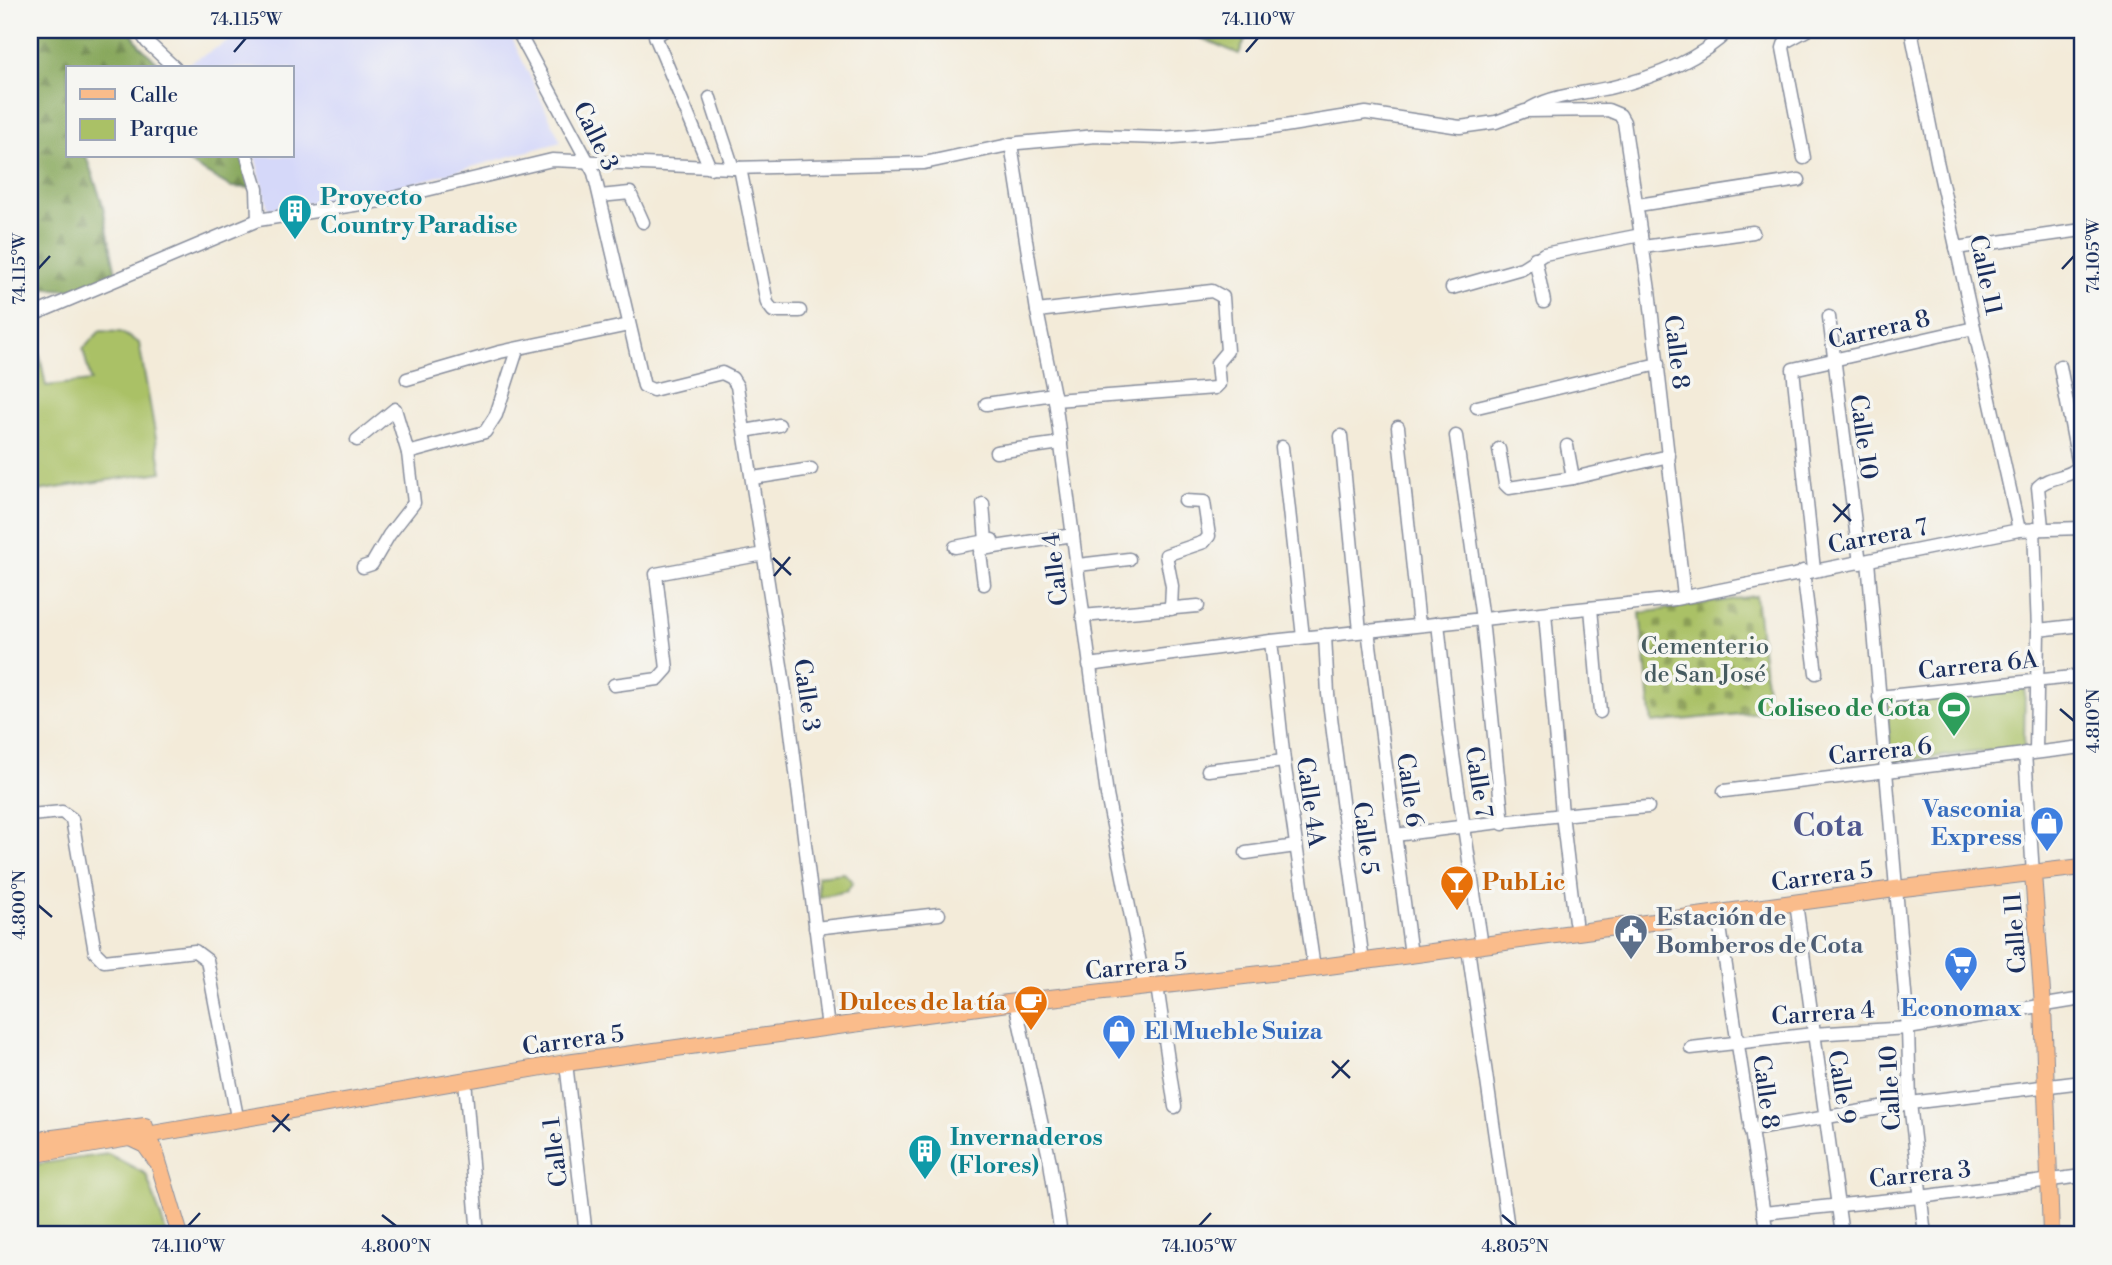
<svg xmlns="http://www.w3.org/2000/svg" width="2112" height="1265" font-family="'Libre Bodoni',serif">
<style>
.built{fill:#d5d8f9}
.green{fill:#aac166;stroke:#627862;stroke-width:2}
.forest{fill:url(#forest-firs);stroke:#516b5c;stroke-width:2}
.cemetery{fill:url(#cemetery-stones);stroke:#627862;stroke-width:2}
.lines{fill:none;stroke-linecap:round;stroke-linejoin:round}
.minor-casing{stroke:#878d9c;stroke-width:15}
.major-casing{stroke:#878d9c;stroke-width:18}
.minor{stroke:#fff;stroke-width:12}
.major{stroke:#fabc8b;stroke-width:16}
.ticks{fill:none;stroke:#1b2f5e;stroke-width:2.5}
.labels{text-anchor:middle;stroke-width:7;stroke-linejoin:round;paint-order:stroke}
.street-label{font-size:24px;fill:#1b2f5e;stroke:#f6f6f2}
.culture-label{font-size:24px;font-weight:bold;fill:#0d838f;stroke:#f6f6f2;text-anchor:start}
.park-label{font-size:24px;fill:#465b60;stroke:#f6f6f2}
.leisure-label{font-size:24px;font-weight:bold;fill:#27864d;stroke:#f6f6f2;text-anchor:end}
.shop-label{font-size:24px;font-weight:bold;fill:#366cbe;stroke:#f6f6f2;text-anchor:end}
.food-label{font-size:24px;font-weight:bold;fill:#c56008;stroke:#f6f6f2;text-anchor:start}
.service-label{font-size:24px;font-weight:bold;fill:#4e5e75;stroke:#f6f6f2;text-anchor:start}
.district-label{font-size:32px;font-weight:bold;fill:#50598f;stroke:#f6f6f2}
.neatline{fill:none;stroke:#1b2f5e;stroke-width:2.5}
.ticks-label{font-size:18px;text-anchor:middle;fill:#1b2f5e}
</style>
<defs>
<pattern id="forest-firs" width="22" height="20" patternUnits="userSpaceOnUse" patternTransform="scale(1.75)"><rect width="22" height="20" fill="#87a75b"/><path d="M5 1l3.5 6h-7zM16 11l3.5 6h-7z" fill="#6e884e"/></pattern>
<pattern id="cemetery-stones" width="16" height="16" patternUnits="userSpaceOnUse" patternTransform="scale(1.75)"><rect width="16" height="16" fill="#aac166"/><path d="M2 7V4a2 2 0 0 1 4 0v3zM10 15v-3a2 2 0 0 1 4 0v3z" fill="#8a9d57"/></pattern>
</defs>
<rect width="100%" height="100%" fill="#f6f6f2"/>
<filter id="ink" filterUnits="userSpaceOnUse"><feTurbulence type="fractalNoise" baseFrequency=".0143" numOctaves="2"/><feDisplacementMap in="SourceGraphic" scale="14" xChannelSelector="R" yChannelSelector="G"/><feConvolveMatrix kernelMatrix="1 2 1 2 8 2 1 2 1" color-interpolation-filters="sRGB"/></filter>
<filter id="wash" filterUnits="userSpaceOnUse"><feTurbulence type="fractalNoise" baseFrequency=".00686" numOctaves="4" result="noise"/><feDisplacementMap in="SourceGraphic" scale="28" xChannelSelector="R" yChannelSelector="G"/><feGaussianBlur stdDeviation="1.57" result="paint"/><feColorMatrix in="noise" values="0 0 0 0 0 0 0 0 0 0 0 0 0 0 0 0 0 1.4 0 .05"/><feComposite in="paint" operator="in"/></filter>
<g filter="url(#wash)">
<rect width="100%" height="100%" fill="#f3ebd9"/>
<polygon class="built" points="249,30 508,30 561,142 378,193 268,209 255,156 292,156 292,68 191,68 187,64"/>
<g class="green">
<polygon points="1182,30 1249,30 1239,54"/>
<polygon points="33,322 46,386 91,381 83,349 100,331 120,332 139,343 162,472 30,492 30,323"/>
<polygon points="2025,687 2024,747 1890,762 1887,702"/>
<polygon points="844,873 853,882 847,891 819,897 817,876"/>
<polygon points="108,1154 146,1174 167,1235 30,1235 30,1165"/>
</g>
<g class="forest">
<polygon points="30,30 130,30 140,46 163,68 68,68 68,156 86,156 102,202 117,279 73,290 30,288"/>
<polygon points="177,156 245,156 251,188 231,187"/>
</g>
<polygon class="cemetery" points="1756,596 1769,711 1652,723 1640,613"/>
</g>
<g filter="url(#ink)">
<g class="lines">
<g class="minor-casing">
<g id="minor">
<polyline points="139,30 147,42 175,68"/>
<polyline points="517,30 594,173 644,386 653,390 722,373 732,378 737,386 789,716 828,1028"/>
<polyline points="665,30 655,36 710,168"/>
<polyline points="1911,30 1937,161 2019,530"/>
<polyline points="710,98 733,168"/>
<path d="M1531 108C1554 95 1583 93 1609 88 1653 78 1697 62 1729 30"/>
<polyline points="1011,144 1037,311 1055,400 1107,795 1145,988"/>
<polyline points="247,156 257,189 258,220"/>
<polyline points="1804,158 1783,48 1785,42 1807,30"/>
<polyline points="740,168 767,303 773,311 800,311"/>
<polyline points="600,196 630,193 643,222"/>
<polyline points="1638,205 1799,180"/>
<polyline points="1643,247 1753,232"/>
<polyline points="1956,248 2082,230"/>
<polyline points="1535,258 1544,302"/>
<polyline points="1452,288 1522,268 1544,254 1641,235"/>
<polyline points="1037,311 1212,291 1223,297 1227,351 1217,363 1219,384 1215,388 1055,400"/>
<polyline points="30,316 258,220 380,201 552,160 733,168 924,163 1018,143 1096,136 1162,138 1260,130 1366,113 1460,127 1496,122 1525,111 1608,110 1620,115 1624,122 1649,290 1684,596"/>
<polyline points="1829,317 1860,563"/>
<polyline points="407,379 500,352 629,325"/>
<polyline points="986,404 1054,394"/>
<polyline points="1477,407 1658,364"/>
<polyline points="1398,427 1419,625"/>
<polyline points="745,431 779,425"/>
<polyline points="1341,436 1360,631"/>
<polyline points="1456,436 1482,619 1503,824"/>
<polyline points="357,440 395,409 408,453 414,503 389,535 372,564 363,567"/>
<polyline points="1567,446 1573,478"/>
<polyline points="1282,447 1303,637"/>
<polyline points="1499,449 1505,484 1509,488 1573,478 1669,456"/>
<polyline points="996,452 1061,443"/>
<polyline points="408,453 485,432 496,415 517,350"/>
<polyline points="753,478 811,469"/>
<polyline points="983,504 986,541"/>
<path d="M2042 527 2038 487C2049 475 2070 479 2079 466L2060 366"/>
<polyline points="2034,529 2038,630 2036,751"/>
<polyline points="955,547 992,540"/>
<polyline points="1868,561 1908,1028 1910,1103 1925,1235"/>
<polyline points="1078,565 1129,559"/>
<polyline points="1814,570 1793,369 1974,328"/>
<polyline points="1803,571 1816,673"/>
<polyline points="984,584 980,553 982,549 1073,535"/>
<polyline points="1591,608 1600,712"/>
<polyline points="1171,609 1172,586 1166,555 1204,542 1209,536 1204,502 1185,501"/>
<polyline points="1545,613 1562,814 1575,922"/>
<polyline points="1082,616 1198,606"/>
<polyline points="1438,623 1450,735 1482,946"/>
<polyline points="1368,630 1411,955"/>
<polyline points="2038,630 2082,625"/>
<polyline points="1325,635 1328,694 1363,962"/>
<polyline points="1271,641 1284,761 1314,968"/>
<polyline points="1089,665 1271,641 1675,599 2019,530 2082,528"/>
<polyline points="614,685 658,679 667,669 656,574 764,554"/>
<polyline points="1879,697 2082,676"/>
<polyline points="2025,753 2033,874"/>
<polyline points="1208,770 1284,761"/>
<polyline points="1724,791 2082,747"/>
<polyline points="30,815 62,812 72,819 95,952 104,961 195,951 207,960 237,1117"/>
<path d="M1395 835C1480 825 1563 813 1648 807"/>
<polyline points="1246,853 1296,846"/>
<polyline points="1796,903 1842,1235"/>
<polyline points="1718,914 1767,1235"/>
<polyline points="815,928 939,914"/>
<polyline points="1468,948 1509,1235"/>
<polyline points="1157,986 1175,1107"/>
<polyline points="1015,1002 1050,1162 1061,1235"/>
<polyline points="1691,1048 1813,1034 1908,1028 2082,999"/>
<polyline points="566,1063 586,1235"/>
<polyline points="465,1080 478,1235"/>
<polyline points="1750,1130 1910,1103 2082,1082"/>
<polyline points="1763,1213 1920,1197 2082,1176"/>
</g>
</g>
<g class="major-casing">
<g id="major">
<polyline points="2033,874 2043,1005 2051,1235"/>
<polyline points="128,1137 145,1145 155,1159"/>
<polyline points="30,1141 145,1126"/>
<polyline points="154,1148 180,1235"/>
<polyline points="30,1155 566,1063 1015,1002 1314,968 1895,889 2082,867"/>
</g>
</g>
<use href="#minor" class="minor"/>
<use href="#major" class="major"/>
</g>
</g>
<path class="ticks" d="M234 52 246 38M1246 52 1258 38M38 269 50 256M2062 269 2074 256M1833 504 1851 521M1834 522 1850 504M773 558 791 575M774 576 790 557M2060 709 2074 721M38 905 52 917M1332 1061 1350 1078M1332 1078 1349 1060M272 1115 290 1131M273 1132 289 1114M382 1215 396 1226M1502 1215 1515 1226M188 1226 200 1213M1199 1226 1211 1213"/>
<defs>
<g id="building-pin" transform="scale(1.75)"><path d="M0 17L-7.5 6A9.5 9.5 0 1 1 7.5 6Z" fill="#0f9aa8" stroke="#f6f6f2"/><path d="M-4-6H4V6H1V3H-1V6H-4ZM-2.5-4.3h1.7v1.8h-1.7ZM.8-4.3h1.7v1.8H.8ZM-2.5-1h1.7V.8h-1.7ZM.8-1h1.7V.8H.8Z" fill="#fff"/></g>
<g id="stadium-pin" transform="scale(1.75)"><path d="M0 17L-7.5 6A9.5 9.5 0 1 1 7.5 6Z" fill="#2e9e5b" stroke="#f6f6f2"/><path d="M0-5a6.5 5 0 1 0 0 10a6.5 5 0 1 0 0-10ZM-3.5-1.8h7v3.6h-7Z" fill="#fff"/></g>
<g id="shop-pin" transform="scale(1.75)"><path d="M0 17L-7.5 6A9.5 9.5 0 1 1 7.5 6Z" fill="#3f7fe0" stroke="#f6f6f2"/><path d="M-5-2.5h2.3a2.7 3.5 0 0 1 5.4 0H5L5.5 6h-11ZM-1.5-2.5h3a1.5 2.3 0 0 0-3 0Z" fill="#fff"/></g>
<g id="bar-pin" transform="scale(1.75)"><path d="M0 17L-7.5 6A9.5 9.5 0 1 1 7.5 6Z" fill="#e8710a" stroke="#f6f6f2"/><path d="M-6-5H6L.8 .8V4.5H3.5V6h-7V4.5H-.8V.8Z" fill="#fff"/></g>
<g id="civic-pin" transform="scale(1.75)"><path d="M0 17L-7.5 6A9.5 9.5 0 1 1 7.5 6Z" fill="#5c6f8a" stroke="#f6f6f2"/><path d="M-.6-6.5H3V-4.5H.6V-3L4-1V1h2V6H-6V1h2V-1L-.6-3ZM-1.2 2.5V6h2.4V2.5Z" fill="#fff"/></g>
<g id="supermarket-pin" transform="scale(1.75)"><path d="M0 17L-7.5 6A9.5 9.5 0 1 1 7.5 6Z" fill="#3f7fe0" stroke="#f6f6f2"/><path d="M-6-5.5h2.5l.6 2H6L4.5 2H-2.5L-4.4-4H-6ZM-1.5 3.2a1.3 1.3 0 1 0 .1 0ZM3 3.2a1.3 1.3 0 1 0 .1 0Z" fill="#fff"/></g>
<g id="cafe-pin" transform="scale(1.75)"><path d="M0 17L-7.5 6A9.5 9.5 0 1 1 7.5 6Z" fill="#e8710a" stroke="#f6f6f2"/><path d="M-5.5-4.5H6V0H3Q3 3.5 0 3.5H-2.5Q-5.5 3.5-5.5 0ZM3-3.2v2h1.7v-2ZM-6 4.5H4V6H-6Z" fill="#fff"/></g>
</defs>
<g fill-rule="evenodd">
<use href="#building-pin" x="295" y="211"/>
<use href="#stadium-pin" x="1954" y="708"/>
<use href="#shop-pin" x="2047" y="823"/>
<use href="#bar-pin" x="1457" y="882"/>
<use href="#civic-pin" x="1631" y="931"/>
<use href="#supermarket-pin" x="1961" y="963"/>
<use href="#cafe-pin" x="1031" y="1002"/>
<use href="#shop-pin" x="1119" y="1031"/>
<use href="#building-pin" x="925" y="1151"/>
</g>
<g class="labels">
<g class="street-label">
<text transform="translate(596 136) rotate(64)" y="8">Calle 3</text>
<text transform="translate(1986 275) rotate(78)" y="8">Calle 11</text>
<text transform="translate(1879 329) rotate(-13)" y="8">Carrera 8</text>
<text transform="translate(1677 352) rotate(83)" y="8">Calle 8</text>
<text transform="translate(1864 437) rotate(82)" y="8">Calle 10</text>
<text transform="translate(1878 536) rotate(-11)" y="8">Carrera 7</text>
<text transform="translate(1055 569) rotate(-97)" y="8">Calle 4</text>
<text transform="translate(1978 665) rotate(-6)" y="8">Carrera 6A</text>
<text transform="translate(807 695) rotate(82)" y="8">Calle 3</text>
<text transform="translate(1880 751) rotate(-6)" y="8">Carrera 6</text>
<text transform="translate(1479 782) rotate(81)" y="8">Calle 7</text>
<text transform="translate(1410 790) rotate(82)" y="8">Calle 6</text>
<text transform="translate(1311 802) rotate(82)" y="8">Calle 4A</text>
<text transform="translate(1366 838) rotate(83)" y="8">Calle 5</text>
<text transform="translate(1822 876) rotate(-8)" y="8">Carrera 5</text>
<text transform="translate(2015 933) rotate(-94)" y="8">Calle 11</text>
<text transform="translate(1136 966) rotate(-6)" y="8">Carrera 5</text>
<text transform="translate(1823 1013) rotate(-4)" y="8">Carrera 4</text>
<text transform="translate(573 1040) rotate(-8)" y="8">Carrera 5</text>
<text transform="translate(1842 1087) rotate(81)" y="8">Calle 9</text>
<text transform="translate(1890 1088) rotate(-93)" y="8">Calle 10</text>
<text transform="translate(1766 1092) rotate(82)" y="8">Calle 8</text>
<text transform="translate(555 1152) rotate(-97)" y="8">Calle 1</text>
<text transform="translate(1920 1174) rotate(-6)" y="8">Carrera 3</text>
</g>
<g class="culture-label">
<text x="320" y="205">Proyecto<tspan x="320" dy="28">Country Paradise</tspan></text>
<text x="950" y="1145">Invernaderos<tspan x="950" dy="28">(Flores)</tspan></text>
</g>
<g class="park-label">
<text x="1705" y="654">Cementerio<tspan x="1705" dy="28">de San José</tspan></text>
</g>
<g class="leisure-label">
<text x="1930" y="716">Coliseo de Cota</text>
</g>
<g class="shop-label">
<text x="2022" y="817">Vasconia<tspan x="2022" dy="28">Express</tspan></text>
<text x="1961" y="1016" text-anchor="middle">Economax</text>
<text x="1144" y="1039" text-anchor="start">El Mueble Suiza</text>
</g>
<g class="food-label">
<text x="1482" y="890">PubLic</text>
<text x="1006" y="1010" text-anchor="end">Dulces de la tía</text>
</g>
<g class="service-label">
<text x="1656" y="925">Estación de<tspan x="1656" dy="28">Bomberos de Cota</tspan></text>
</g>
<g class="district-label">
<text x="1828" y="836">Cota</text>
</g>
</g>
<rect width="2112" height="1265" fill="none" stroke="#f6f6f2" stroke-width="77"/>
<rect x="66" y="66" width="228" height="91" fill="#f6f6f2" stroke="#9ea6b7" stroke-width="2"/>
<rect x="80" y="89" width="35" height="10" fill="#fabc8b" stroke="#9ea6b7" stroke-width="2"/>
<text x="130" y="102" font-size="21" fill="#1b2f5e">Calle</text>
<rect x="80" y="119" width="35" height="21" fill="#aac166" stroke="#9ea6b7" stroke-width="2"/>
<text x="130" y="136" font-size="21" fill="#1b2f5e">Parque</text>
<rect x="38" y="38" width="2036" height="1188" class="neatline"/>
<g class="ticks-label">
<text x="246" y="25">74.115°W</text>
<text x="1258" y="25">74.110°W</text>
<text transform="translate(2093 256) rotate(-90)" y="6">74.105°W</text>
<text transform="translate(19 269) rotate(-90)" y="6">74.115°W</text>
<text transform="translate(2093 721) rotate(-90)" y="6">4.810°N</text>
<text transform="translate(19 905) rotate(-90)" y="6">4.800°N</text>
<text x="188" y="1252">74.110°W</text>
<text x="396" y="1252">4.800°N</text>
<text x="1199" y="1252">74.105°W</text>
<text x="1515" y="1252">4.805°N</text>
</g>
</svg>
